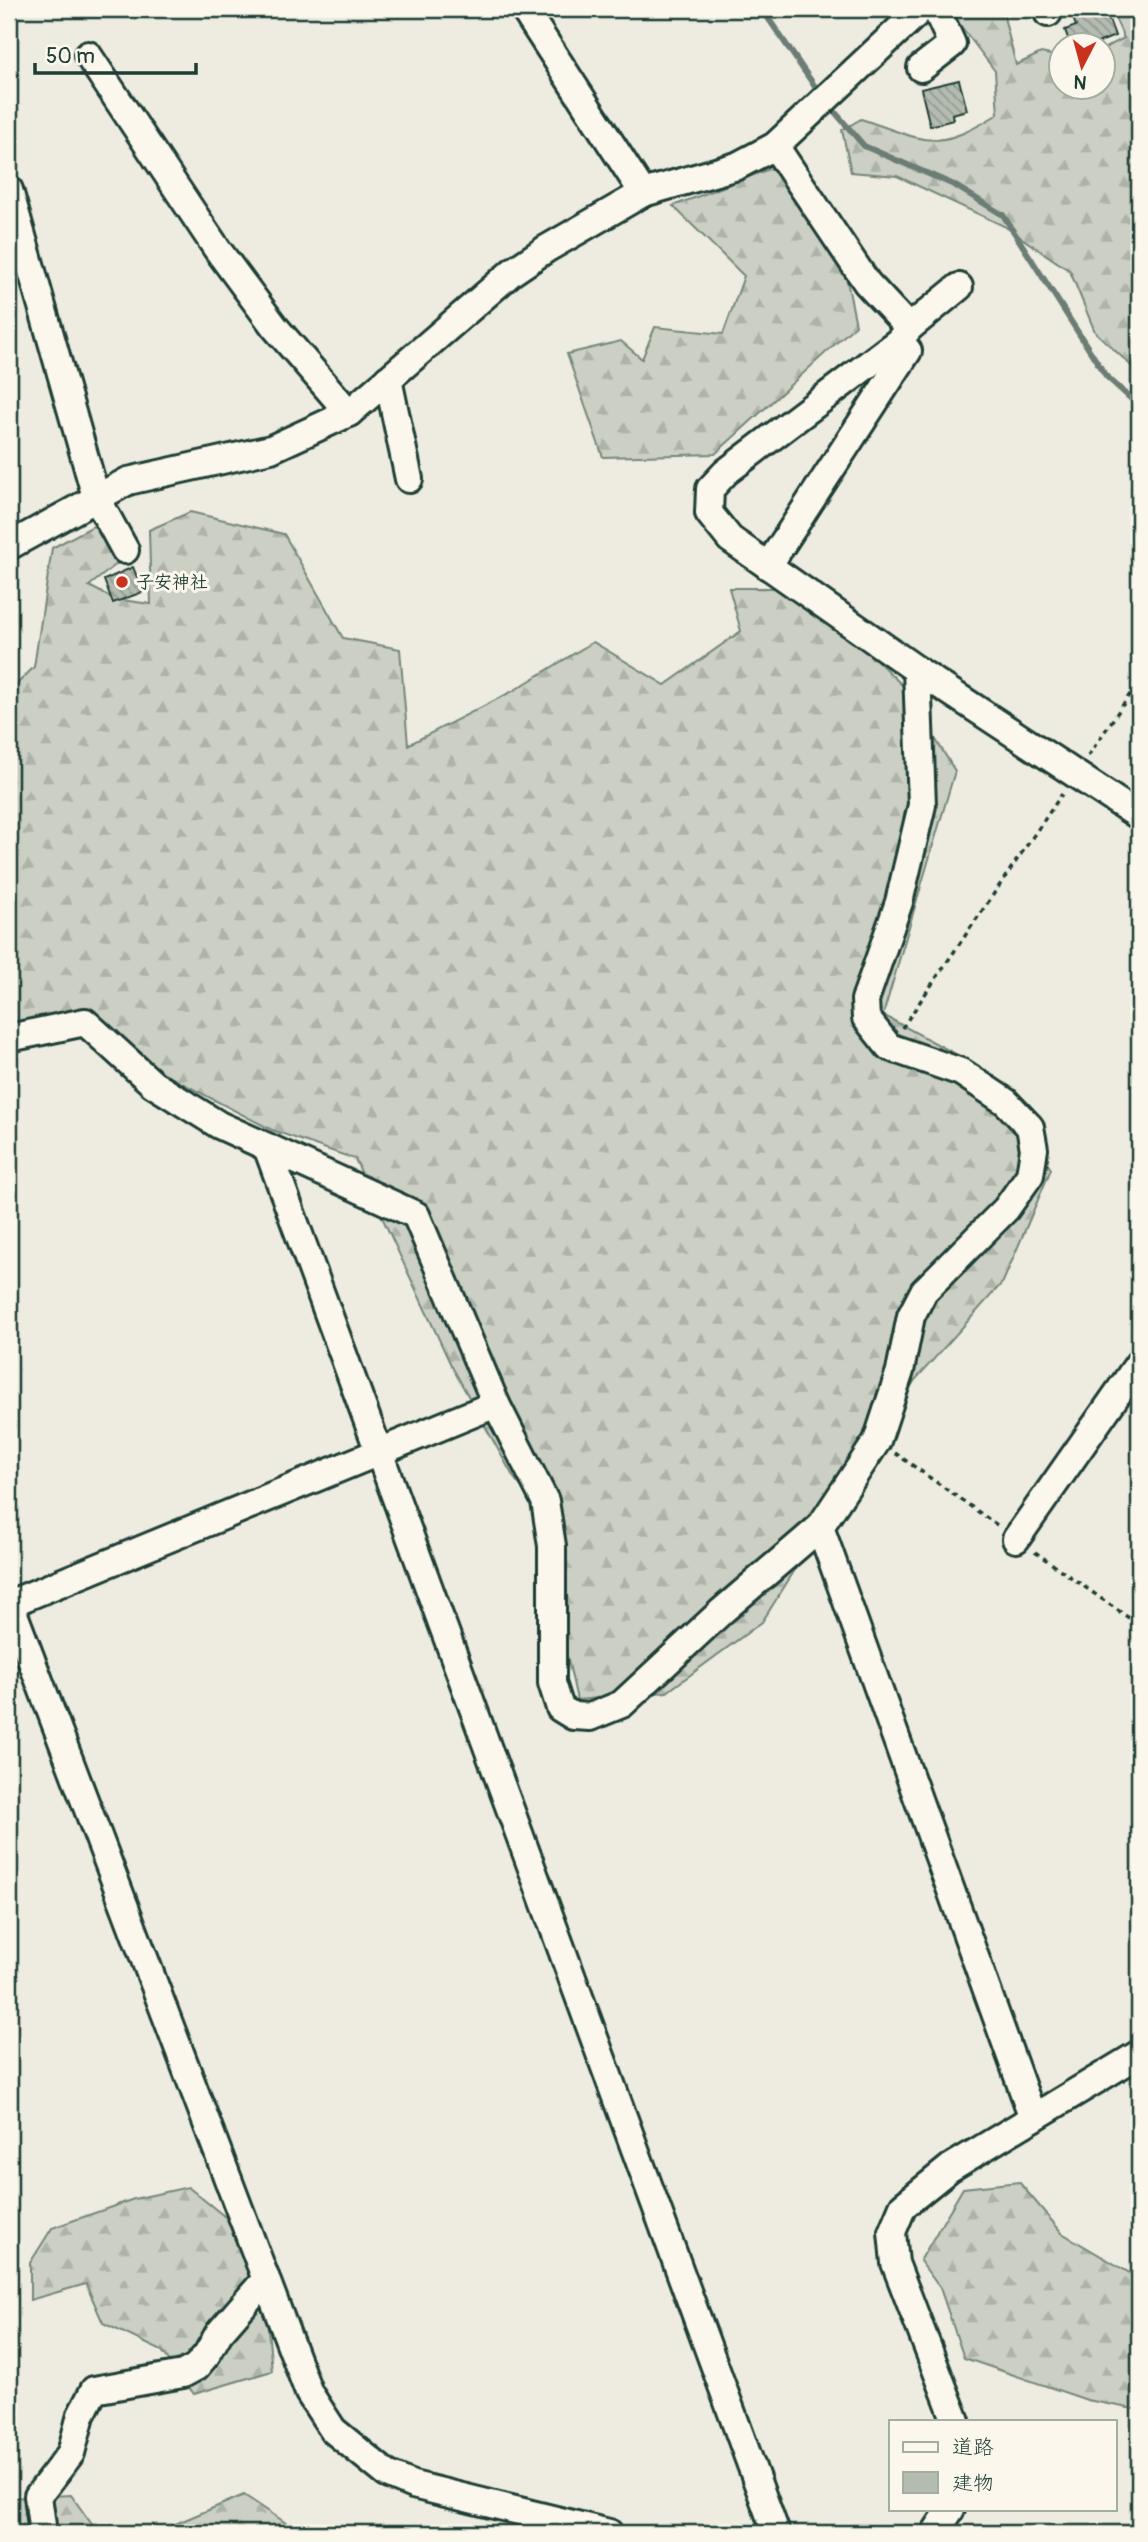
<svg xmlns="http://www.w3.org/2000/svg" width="1148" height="2542" font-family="Pangolin,'Klee One',sans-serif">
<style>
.forest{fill:url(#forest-firs);stroke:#75867c;stroke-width:2}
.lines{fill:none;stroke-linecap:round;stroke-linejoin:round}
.stream{stroke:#6c7d74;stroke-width:6}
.building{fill:url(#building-back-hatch);stroke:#1f3d34;stroke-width:2}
.minor-casing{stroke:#1f3d34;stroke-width:32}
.path{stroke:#1f3d34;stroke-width:3.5;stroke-dasharray:5 5;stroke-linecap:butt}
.minor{stroke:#fbf7ec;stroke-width:26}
.poi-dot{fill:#c8321e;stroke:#fbf7ec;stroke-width:2.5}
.labels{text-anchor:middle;stroke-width:6;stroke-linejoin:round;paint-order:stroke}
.poi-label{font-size:18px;font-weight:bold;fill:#1f3d34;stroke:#fbf7ec;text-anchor:start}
</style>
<defs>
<pattern id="forest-firs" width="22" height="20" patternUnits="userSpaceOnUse" patternTransform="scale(1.75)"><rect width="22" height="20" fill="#cbcfc4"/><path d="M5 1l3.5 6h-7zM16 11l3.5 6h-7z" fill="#aeb3a9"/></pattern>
<pattern id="building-back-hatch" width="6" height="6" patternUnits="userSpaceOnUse" patternTransform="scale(1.75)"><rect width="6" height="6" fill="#b4bbb0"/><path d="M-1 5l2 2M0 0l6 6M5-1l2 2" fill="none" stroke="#929990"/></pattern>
</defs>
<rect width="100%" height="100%" fill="#eeece1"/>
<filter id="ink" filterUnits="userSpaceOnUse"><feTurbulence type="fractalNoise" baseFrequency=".0143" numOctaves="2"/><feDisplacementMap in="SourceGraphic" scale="14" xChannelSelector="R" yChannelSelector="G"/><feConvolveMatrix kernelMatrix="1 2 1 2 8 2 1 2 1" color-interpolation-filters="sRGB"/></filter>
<g filter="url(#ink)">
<g class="forest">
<path d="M948 9H1002L1016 65 1041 53 1060 57V88H1102L1103 49 1124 38 1111 9H1139V373L1095 332 1070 271 1004 226 897 176 851 172 842 130 861 119C928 141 934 154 998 114L995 71Z"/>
<polygon points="772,168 832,207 856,325 715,454 603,457 567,354 621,341 642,359 655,327 723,334 744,276 673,206"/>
<polygon points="190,512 284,534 343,638 400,649 408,745 513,691 593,642 665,685 741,631 729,588 803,588 903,686 955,771 883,1015 989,1072 1051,1169 1003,1282 915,1380 762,1622 667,1692 577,1700 556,1606 555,1529 514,1478 451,1365 355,1159 272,1130 61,1020 9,1055 9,692 34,667 52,548 93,526 138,547 89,586 114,599 151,604 149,530"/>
<polygon points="1019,2182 1062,2233 1135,2276 1139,2273 1139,2410 1087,2400 964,2358 940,2288 920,2261 963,2188"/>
<polygon points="188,2187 260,2245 272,2371 194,2394 162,2351 103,2323 86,2284 30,2300 30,2263 52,2228 134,2199"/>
<polygon points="71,2495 98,2533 9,2533 9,2498"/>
<polygon points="244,2495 301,2533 154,2533"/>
</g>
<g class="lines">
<g class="stream">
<polyline points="762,9 820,94"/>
<polyline points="829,105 864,146 954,185 1003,215 1106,376 1139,406"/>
</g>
</g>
<g class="building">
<polygon points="1098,9 1105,9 1115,36 1090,46 1071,46 1065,30 1076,26 1073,18"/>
<polygon points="959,80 967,110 952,114 953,120 930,126 921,89"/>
<polygon points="133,567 143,592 113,603 104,580"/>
</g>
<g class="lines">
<g class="minor-casing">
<g id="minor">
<polyline points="524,9 643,193"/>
<polyline points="1048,13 1048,9"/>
<polyline points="88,55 217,249 274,326 349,413"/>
<polyline points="921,68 952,44 936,9"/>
<polyline points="775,146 867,283 909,328 899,341 726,472 710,489 709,513 730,539 917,670 1139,816"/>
<polyline points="9,190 96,497 125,550"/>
<polyline points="909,328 959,287"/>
<polyline points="388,379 409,479"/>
<polyline points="9,546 128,481 271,449 349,413 512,272 546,249 643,193 737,166 775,146 921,9"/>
<polyline points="768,566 908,351 899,341"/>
<polyline points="9,1038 85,1022 153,1084 219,1125 416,1215 496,1404 545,1501 552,1546 552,1683 560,1708 573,1716 590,1717 622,1704 722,1611 820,1527 877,1441 900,1371 911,1316 924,1291 1006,1209 1030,1175 1034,1149 1030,1127 1006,1102 961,1072 889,1047 866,1018 865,1000 899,902 922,805 917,670"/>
<polyline points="267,1147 776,2533"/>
<polyline points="820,1527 1033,2118"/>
<polyline points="1016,1539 1139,1363"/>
<polyline points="9,1601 309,2393 333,2430 387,2474 413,2485 609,2533"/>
<polyline points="9,1604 496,1404"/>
<polyline points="956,2421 895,2263 892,2232 903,2206 950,2168 1139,2054"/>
<polyline points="43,2533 38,2496 71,2453 81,2415 94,2390 183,2374 196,2367 207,2354 219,2333 266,2279"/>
<polyline points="935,2533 951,2509"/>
</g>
</g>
<g class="path">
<polyline points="1088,756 1139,681"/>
<polyline points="902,1028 1062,794"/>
<polyline points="895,1453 997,1525"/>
<polyline points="1035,1552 1139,1625"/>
</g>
<use href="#minor" class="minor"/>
</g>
</g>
<circle class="poi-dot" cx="122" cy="582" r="7"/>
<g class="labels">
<g class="poi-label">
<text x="136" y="588">子安神社</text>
</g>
</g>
<rect width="1148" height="2542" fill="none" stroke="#fbf7ec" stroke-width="35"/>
<rect x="18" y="18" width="1113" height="2507" fill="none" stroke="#1f3d34" stroke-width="2.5" filter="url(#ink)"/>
<rect x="889" y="2420" width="228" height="91" fill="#fbf7ec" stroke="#a3ada2" stroke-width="2"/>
<rect x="903" y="2442" width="35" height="10" fill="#fbf7ec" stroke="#a3ada2" stroke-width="2"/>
<text x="952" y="2454" font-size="21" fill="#1f3d34">道路</text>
<rect x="903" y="2472" width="35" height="21" fill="#b4bbb0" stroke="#a3ada2" stroke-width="2"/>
<text x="952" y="2490" font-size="21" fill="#1f3d34">建物</text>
<g transform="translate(1082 66) rotate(186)"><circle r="33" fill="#fbf7ec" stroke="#a3ada2" stroke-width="2"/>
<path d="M0-5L12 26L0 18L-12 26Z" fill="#c8321e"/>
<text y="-10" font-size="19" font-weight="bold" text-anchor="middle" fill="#1f3d34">N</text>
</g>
<path d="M35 63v10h161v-10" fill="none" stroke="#1f3d34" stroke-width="3.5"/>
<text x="46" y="63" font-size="21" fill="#1f3d34" stroke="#fbf7ec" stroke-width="5" paint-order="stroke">50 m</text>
</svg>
